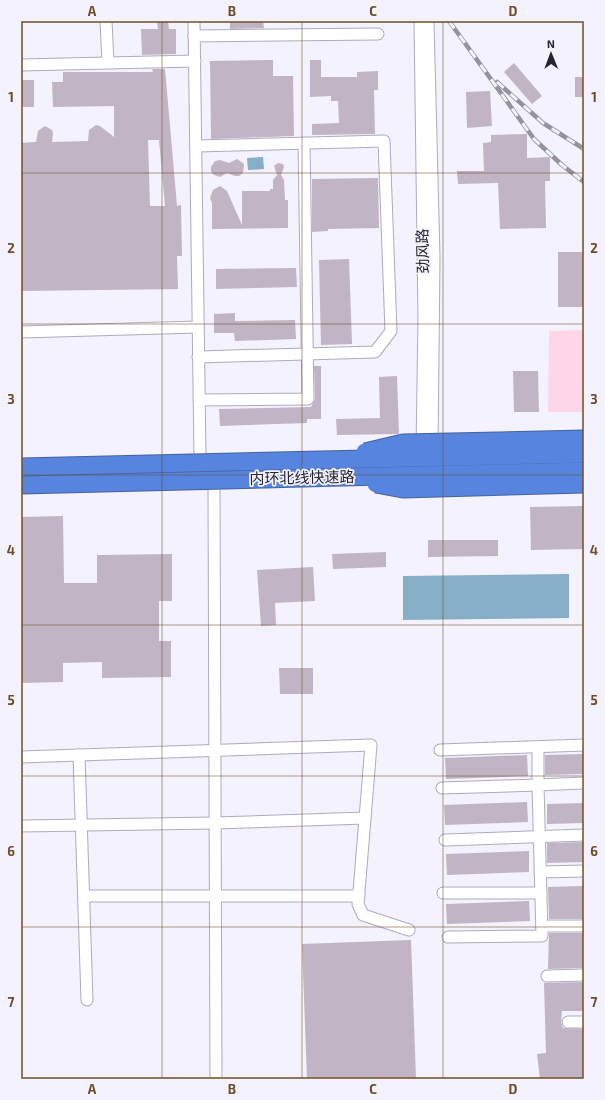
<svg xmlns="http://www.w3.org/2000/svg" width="605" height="1100" font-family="'Exo 2','Noto Sans SC',sans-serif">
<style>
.green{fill:#ffd5e9}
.water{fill:#86aec7}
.building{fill:#c1b4c4;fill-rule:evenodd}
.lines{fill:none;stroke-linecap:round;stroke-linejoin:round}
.minor-casing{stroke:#adabbe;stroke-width:13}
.minor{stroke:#fff;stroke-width:11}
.rail-casing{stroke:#94939d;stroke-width:4.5}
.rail{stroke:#f3f2fe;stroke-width:3;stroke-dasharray:9;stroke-linecap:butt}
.highway-bridge-casing{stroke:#4663a0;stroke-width:19;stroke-linecap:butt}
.highway-bridge{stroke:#5784df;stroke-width:17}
.grid{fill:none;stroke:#6e4f25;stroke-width:1;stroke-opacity:0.55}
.labels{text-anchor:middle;stroke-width:3.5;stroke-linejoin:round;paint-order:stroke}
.street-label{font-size:15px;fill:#26252c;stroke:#f3f2fe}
.neatline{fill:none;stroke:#6e4f25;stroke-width:1.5}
.grid-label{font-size:13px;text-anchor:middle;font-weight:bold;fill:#6e4f25}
</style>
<rect width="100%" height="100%" fill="#f3f2fe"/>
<polygon class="green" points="584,330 584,412 548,412 549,331"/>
<g class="water">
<polygon points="263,157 264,169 248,170 247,158"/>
<polygon points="569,574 569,618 403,620 403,576"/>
</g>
<g class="building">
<polygon points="157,21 168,21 169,29 176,29 176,54 142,55 141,29 158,29"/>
<polygon points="230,21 263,21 264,28 230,29"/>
<polygon points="273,60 273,76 293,76 294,136 211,139 210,61"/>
<polygon points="310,60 321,60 321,77 357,77 357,72 378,71 378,90 374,90 375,134 312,135 312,124 339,123 338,101 331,101 331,96 310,97"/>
<polygon points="514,63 542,96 532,104 504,72"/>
<path d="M152 69H165L177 206 181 205 182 256H177L178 289 21 291V143L36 142 38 131 45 126 52 130 53 133 52 142 88 141 89 130 96 125 100 126 114 137V106L53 107 52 82H63V72H153ZM148 140H159L165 206H150Z"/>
<rect x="575" y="77" width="9" height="20"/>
<rect x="21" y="80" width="13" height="27"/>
<polygon points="490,91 492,126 467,128 466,92"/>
<polygon points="527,134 527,158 550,157 550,181 545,181 546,228 500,229 498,183 458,184 457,171 484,171 483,143 491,142 491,135"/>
<polygon points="237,159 244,164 243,173 239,176 235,176 227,173 220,177 214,175 211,172 211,167 215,161 220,160 229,163"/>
<polygon points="278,163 283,164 284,167 281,175 284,180 285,200 288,200 288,228 212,229 212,203 210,198 213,190 220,186 227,191 242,225 242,191 270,191 270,189 273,189 273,180 277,175 274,166"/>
<polygon points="378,178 379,228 328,229 328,231 312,232 312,179"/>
<rect x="558" y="252" width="26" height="55"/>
<polygon points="349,259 352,344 321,345 319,260"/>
<polygon points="296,268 297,287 216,289 216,269"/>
<polygon points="235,313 235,321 295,320 296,339 235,341 234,333 214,333 214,314"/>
<polygon points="314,366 321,366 321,419 307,419 307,423 220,426 219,409 311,407 315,399"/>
<polygon points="513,371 538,371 539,412 514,412"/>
<polygon points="397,376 399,434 337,435 336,419 380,418 379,377"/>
<polygon points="584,506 584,549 531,550 530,507"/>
<polygon points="63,516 64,583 97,583 97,555 172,554 172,601 159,601 159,641 171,641 171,677 102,678 102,662 63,663 63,682 21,683 21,517"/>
<polygon points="428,540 498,540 498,556 428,557"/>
<polygon points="386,552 386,567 333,569 332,554"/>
<polygon points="313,567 315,601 275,603 276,625 261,626 257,570"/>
<polygon points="279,668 313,668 313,694 280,694"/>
<polygon points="584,754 584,774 545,775 545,755"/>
<polygon points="527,755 528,776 446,779 445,758"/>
<polygon points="527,802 528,822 445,825 444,805"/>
<polygon points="584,803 584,823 547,824 547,804"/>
<polygon points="584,842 584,862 547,863 547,843"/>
<polygon points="529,851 529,872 447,875 446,854"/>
<polygon points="584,886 584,919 549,919 548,887"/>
<polygon points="529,901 530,921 447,924 446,904"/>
<polygon points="549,933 584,933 584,968 548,969"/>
<polygon points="411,940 416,1079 307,1079 302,944"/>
<polygon points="584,982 584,1011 562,1011 561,1022 563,1028 584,1029 584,1079 540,1079 537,1054 546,1053 544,983"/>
</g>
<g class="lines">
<g class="minor-casing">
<g id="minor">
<polyline points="106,21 108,63"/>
<polyline points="194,21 200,456"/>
<polyline points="420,21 424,319 422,448"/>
<polyline points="428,21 434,257 432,449"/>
<polyline points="194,36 378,34"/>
<polyline points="21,65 195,61"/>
<polyline points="196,146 384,141 391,331 375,352 198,357"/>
<polyline points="21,332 198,327"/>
<polyline points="199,400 308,399 304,143"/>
<polyline points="214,486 216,1079"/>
<polyline points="440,750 584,745"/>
<polyline points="79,755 87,1000"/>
<polyline points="21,757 371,745 358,904 363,915 409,930"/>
<polyline points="442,788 538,785 538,747"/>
<polyline points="21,826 215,823 365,818"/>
<polyline points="445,840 584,835"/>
<polyline points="540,872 584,871"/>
<polyline points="443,893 541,893"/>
<polyline points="84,896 359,896"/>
<polyline points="549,926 584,926"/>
<polyline points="448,937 542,936 538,785 584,783"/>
<polyline points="547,976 584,975"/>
<polyline points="568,1022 584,1022"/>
</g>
</g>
<use href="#minor" class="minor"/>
<g class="rail-casing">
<g id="rail">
<polyline points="449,21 534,139 562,165 584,182"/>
<polyline points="497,82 543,123 584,149"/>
</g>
</g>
<use href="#rail" class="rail"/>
<g class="highway-bridge-casing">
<g id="highway-bridge">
<polyline points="365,452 403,443 584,439"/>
<polyline points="21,467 584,454"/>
<polyline points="376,484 403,489 584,484"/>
<polyline points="21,485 584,471"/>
</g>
</g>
<use href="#highway-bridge" class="highway-bridge"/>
</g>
<path class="grid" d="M162 21V1079M302 21V1079M443 21V1079M21 173H584M21 324H584M21 475H584M21 625H584M21 776H584M21 927H584"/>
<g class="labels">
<g class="street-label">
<text transform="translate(423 251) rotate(-91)" y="5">劲风路</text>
<text transform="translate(302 478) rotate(-1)" y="5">内环北线快速路</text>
</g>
</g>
<rect width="605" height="1100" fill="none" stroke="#f3f2fe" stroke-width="44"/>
<g transform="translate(551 54) rotate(359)" stroke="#f3f2fe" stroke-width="3" paint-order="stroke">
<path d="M0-3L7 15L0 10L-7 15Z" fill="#26252c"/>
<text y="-6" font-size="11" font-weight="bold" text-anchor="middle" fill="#26252c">N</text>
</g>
<rect x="22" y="22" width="561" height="1056" class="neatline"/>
<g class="grid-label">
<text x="92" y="16">A</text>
<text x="232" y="16">B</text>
<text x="373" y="16">C</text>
<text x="513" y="16">D</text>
<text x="11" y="102">1</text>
<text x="594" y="102">1</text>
<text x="11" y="253">2</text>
<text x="594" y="253">2</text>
<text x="11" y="404">3</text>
<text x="594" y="404">3</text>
<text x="11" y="555">4</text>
<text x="594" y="555">4</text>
<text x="11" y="705">5</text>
<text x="594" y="705">5</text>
<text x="11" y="856">6</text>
<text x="594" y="856">6</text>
<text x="11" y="1007">7</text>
<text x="594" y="1007">7</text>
<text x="92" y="1094">A</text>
<text x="232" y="1094">B</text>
<text x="373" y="1094">C</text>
<text x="513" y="1094">D</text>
</g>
</svg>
